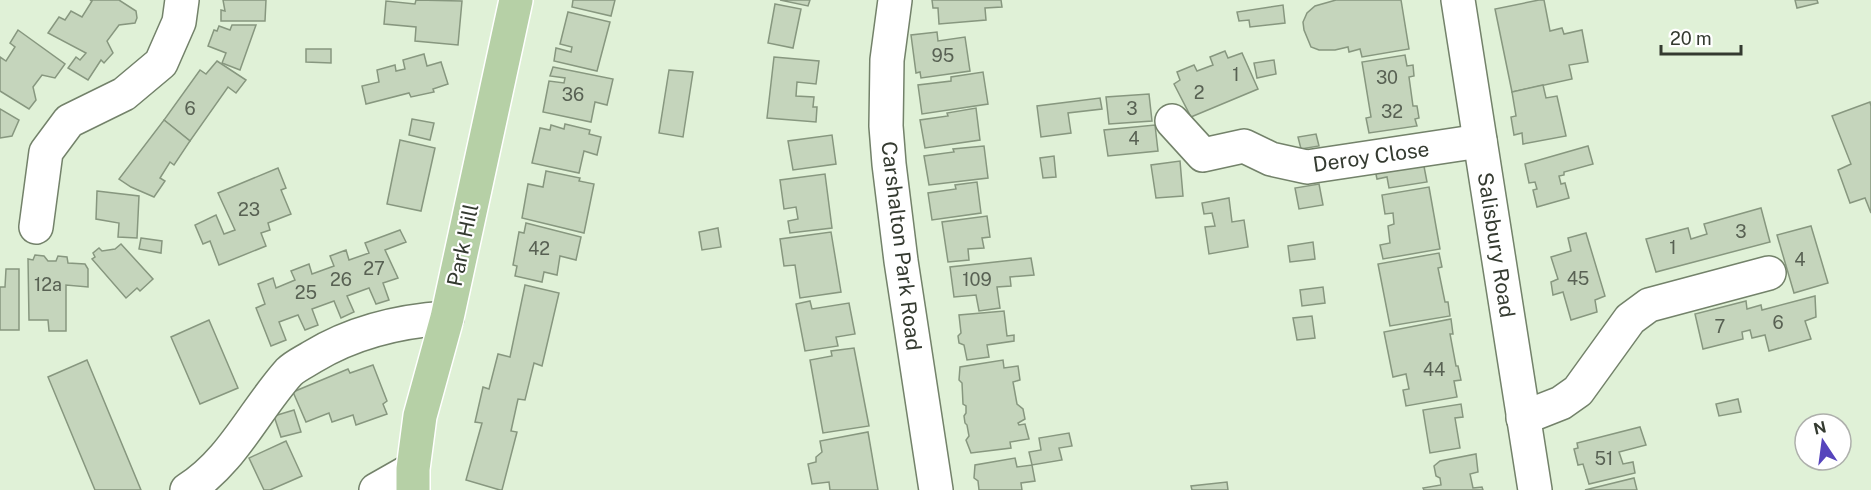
<svg xmlns="http://www.w3.org/2000/svg" width="1871" height="490" font-family="'Public Sans',sans-serif">
<style>
.building{fill:#c5d5bc;stroke:#87977f;stroke-width:1.5}
.lines{fill:none;stroke-linecap:round;stroke-linejoin:round}
.minor-casing{stroke:#73826a;stroke-width:36}
.major-casing{stroke:#fff;stroke-width:36}
.minor{stroke:#fff;stroke-width:33}
.major{stroke:#b6d0a6;stroke-width:33}
.labels{text-anchor:middle;stroke-width:4.5;stroke-linejoin:round;paint-order:stroke}
.number-label{font-size:18px;fill:#586153}
.street-label{font-size:21px;fill:#343a30;stroke:#fff}
</style>
<rect width="100%" height="100%" fill="#e0f1d7"/>
<g class="building">
<polygon points="90,0 119,0 136,11 137,18 135,23 119,25 107,41 113,53 104,63 101,60 88,80 68,68 76,57 80,60 86,53 48,33 59,17 65,20 71,11 82,17 92,1"/>
<polygon points="223,0 266,0 265,21 221,21 221,10 225,11"/>
<polygon points="416,0 462,1 458,45 415,41 416,27 384,24 386,1 415,4"/>
<polygon points="573,0 615,0 611,16 572,7"/>
<polygon points="780,0 810,0 808,6"/>
<polygon points="932,0 1001,0 1002,7 985,8 986,20 939,24 938,8 933,8"/>
<polygon points="1336,0 1401,0 1409,49 1362,57 1360,49 1349,52 1348,47 1335,50 1319,50 1311,47 1304,30 1303,22 1307,13 1315,6"/>
<polygon points="1539,0 1544,0 1550,31 1562,28 1564,34 1582,30 1588,62 1569,65 1572,79 1512,92 1495,9"/>
<polygon points="1795,0 1817,0 1818,3 1797,8"/>
<polygon points="775,4 801,9 793,48 768,43"/>
<polygon points="1283,5 1285,23 1250,27 1249,20 1239,21 1237,12"/>
<polygon points="568,12 610,22 597,71 554,61 556,48 571,52 572,47 560,44"/>
<polygon points="232,25 256,25 240,70 222,63 226,53 208,46 214,30 217,31 219,26 230,30"/>
<polygon points="18,30 65,64 55,78 42,75 33,87 36,100 29,109 0,91 0,57 6,61 15,47 10,43"/>
<polygon points="937,32 938,41 965,37 970,71 921,78 920,72 916,73 911,35"/>
<polygon points="306,49 331,49 331,63 306,62"/>
<polygon points="1225,51 1228,58 1242,53 1258,89 1191,117 1174,84 1180,80 1177,72 1194,65 1197,71 1213,65 1210,57"/>
<polygon points="424,54 427,66 441,62 448,84 433,89 434,92 411,97 409,93 366,104 362,86 379,82 377,70 395,65 396,71 405,69 403,60"/>
<polygon points="1405,55 1407,66 1413,65 1414,76 1409,77 1413,106 1417,106 1419,118 1415,119 1417,126 1369,133 1366,118 1371,117 1362,62"/>
<polygon points="774,57 819,61 816,84 797,82 796,96 814,97 813,107 817,107 816,122 767,118"/>
<polygon points="1274,60 1276,74 1257,78 1254,63"/>
<polygon points="217,61 246,80 236,93 228,87 190,141 164,120 200,70 206,74"/>
<polygon points="553,67 613,79 607,105 595,102 591,122 543,112 549,81 564,83 565,78 550,76"/>
<polygon points="669,70 693,72 683,137 659,133"/>
<polygon points="983,72 988,104 922,114 918,85 951,81 951,77"/>
<polygon points="1543,85 1546,98 1557,96 1566,136 1523,144 1522,133 1514,135 1511,117 1516,116 1512,92"/>
<polygon points="1149,94 1152,121 1109,124 1106,97"/>
<polygon points="1100,98 1102,109 1068,113 1071,133 1041,137 1037,106"/>
<polygon points="1870,102 1871,106 1871,213 1865,198 1850,203 1838,170 1851,164 1832,116"/>
<polygon points="976,108 980,140 925,148 920,120 948,116 947,113"/>
<polygon points="0,109 19,120 12,136 0,138"/>
<polygon points="412,119 434,123 430,140 409,135"/>
<polygon points="164,120 190,141 174,165 170,162 160,178 165,181 154,197 131,187 119,179"/>
<polygon points="565,124 590,130 589,134 601,137 597,155 584,151 579,173 532,163 540,128 550,130 551,125 564,129"/>
<polygon points="1155,125 1158,151 1108,156 1104,130"/>
<polygon points="1316,134 1319,146 1301,149 1298,137"/>
<polygon points="832,135 836,164 793,170 788,141"/>
<polygon points="400,140 435,148 421,211 387,204"/>
<polygon points="984,146 988,178 929,185 924,156 954,152 953,149"/>
<polygon points="1588,146 1593,164 1564,172 1564,175 1559,176 1561,184 1565,183 1569,198 1537,207 1533,190 1537,189 1535,182 1529,183 1525,164"/>
<polygon points="1054,156 1056,177 1043,178 1040,158"/>
<polygon points="1422,156 1427,182 1389,188 1387,177 1377,179 1374,165"/>
<polygon points="1180,161 1183,196 1156,198 1151,165"/>
<polygon points="278,168 286,188 281,190 291,214 268,223 270,230 261,233 266,246 219,265 210,241 203,244 195,225 216,215 224,234 235,230 218,193"/>
<polygon points="546,171 580,178 579,181 594,184 584,233 522,218 528,184 543,187"/>
<polygon points="825,174 832,228 790,233 788,221 798,219 796,207 784,209 780,180"/>
<polygon points="977,182 981,213 932,220 928,193 956,189 955,185"/>
<polygon points="1319,184 1323,205 1299,209 1295,188"/>
<polygon points="1429,187 1440,249 1383,259 1380,245 1390,243 1388,226 1394,224 1393,213 1385,214 1382,195"/>
<polygon points="97,191 139,196 137,238 118,237 119,223 96,219"/>
<polygon points="1229,198 1232,222 1244,220 1248,247 1209,254 1205,227 1215,226 1212,213 1204,214 1202,203"/>
<polygon points="1761,208 1770,242 1656,272 1646,239 1688,228 1691,239 1707,234 1704,224"/>
<polygon points="987,216 990,237 982,238 984,248 968,249 969,260 948,262 942,222"/>
<polygon points="526,223 581,237 576,260 560,256 557,275 544,272 542,282 515,276 517,266 513,265 519,232 524,233"/>
<polygon points="1811,226 1828,283 1794,293 1777,235"/>
<polygon points="718,228 721,247 702,250 699,232"/>
<polygon points="400,230 406,242 385,250 398,278 383,283 389,300 376,304 369,288 347,296 354,312 341,318 334,301 312,309 318,325 305,330 298,315 279,322 286,340 271,346 256,308 265,304 258,284 273,278 276,288 295,280 291,271 309,264 312,274 334,266 330,256 346,250 349,260 369,253 365,243"/>
<polygon points="831,232 841,292 800,298 795,265 784,266 780,239"/>
<polygon points="1586,233 1605,296 1595,300 1597,312 1571,320 1563,292 1553,295 1551,282 1558,279 1551,257 1571,251 1568,238"/>
<polygon points="141,238 162,241 161,253 139,249"/>
<polygon points="1313,242 1315,259 1290,262 1288,246"/>
<polygon points="121,244 153,279 140,291 137,288 126,298 92,259 95,257 93,253 99,248 102,251 115,249"/>
<polygon points="1439,253 1442,267 1438,268 1445,302 1448,302 1450,316 1390,326 1378,264"/>
<polygon points="35,255 44,256 48,261 56,261 58,256 67,257 68,263 85,264 88,269 88,287 66,285 66,331 49,331 48,320 29,320 28,259 33,260"/>
<polygon points="1031,258 1034,275 1010,277 1011,286 997,287 1000,308 979,311 976,295 954,297 950,267"/>
<polygon points="6,269 19,269 19,330 0,330 0,287 5,287"/>
<polygon points="525,285 559,293 542,366 534,363 525,400 518,399 511,431 517,432 502,490 500,490 466,480 482,423 475,422 483,387 489,389 498,354 510,357"/>
<polygon points="1323,287 1325,303 1302,306 1300,290"/>
<polygon points="1815,296 1816,317 1805,321 1811,339 1769,351 1765,335 1752,338 1750,330 1742,332 1743,339 1703,349 1695,314 1746,301 1747,309 1761,305 1762,310"/>
<polygon points="810,301 812,309 849,303 855,334 836,337 838,346 805,351 796,304"/>
<polygon points="1004,311 1007,336 1014,335 1014,341 987,345 989,357 967,360 964,345 959,343 958,336 961,333 959,315"/>
<polygon points="1312,316 1315,338 1297,340 1293,318"/>
<polygon points="1451,319 1453,334 1450,334 1456,366 1458,366 1461,380 1454,381 1457,397 1406,406 1403,390 1409,389 1406,374 1393,377 1384,332"/>
<polygon points="209,320 238,388 200,404 171,337"/>
<polygon points="854,348 869,426 823,433 810,360 832,356 831,351"/>
<polygon points="87,360 141,490 95,490 48,377"/>
<polygon points="1003,360 1004,368 1018,366 1020,380 1013,382 1017,404 1023,409 1025,419 1018,423 1019,425 1025,424 1029,439 1010,442 1011,448 971,453 966,440 969,436 967,425 965,423 964,416 966,413 966,406 963,404 962,383 959,380 960,367"/>
<polygon points="373,365 387,401 383,404 387,414 356,425 353,415 332,422 329,413 306,422 293,392 348,369 350,373"/>
<polygon points="1738,399 1741,412 1719,416 1716,404"/>
<polygon points="1461,404 1463,417 1455,418 1460,448 1430,453 1423,410"/>
<polygon points="294,410 301,432 281,437 274,416"/>
<polygon points="1640,427 1646,445 1619,452 1623,464 1633,462 1635,473 1589,484 1583,464 1578,465 1574,449 1578,448 1577,443"/>
<polygon points="868,432 878,490 830,490 829,482 812,484 808,464 816,462 816,457 822,452 820,441"/>
<polygon points="1069,433 1072,446 1059,448 1062,460 1032,465 1029,452 1041,450 1039,438"/>
<polygon points="286,441 302,476 270,490 264,490 249,458"/>
<polygon points="1476,454 1478,472 1470,474 1473,488 1482,487 1483,490 1424,490 1423,488 1441,485 1440,478 1436,476 1434,466 1440,461"/>
<polygon points="1015,458 1017,467 1032,465 1035,481 1021,483 1022,490 979,490 978,481 974,478 975,465"/>
<polygon points="1634,478 1637,490 1585,490"/>
<polygon points="1227,482 1228,490 1192,490 1191,486"/>
</g>
<g class="lines">
<g class="minor-casing">
<g id="minor">
<polyline points="895,0 887,60 886,126 889,164 901,261 936,490"/>
<polyline points="1458,0 1535,490"/>
<polyline points="1172,121 1203,155 1244,146 1271,159 1307,167 1480,141"/>
<polyline points="36,227 46,152 69,121 124,94 161,63 179,22 182,0"/>
<polyline points="1523,418 1561,403 1578,391 1630,319 1649,305 1769,273"/>
<path d="M187 490C232 462 254 411 289 372 295 366 304 362 312 357 353 332 399 321 447 318"/>
<polyline points="376,490 413,469"/>
</g>
</g>
<g class="major-casing">
<polyline id="major" points="413,490 413,469 420,416 447,318 516,0"/>
</g>
<use href="#minor" class="minor"/>
<use href="#major" class="major"/>
</g>
<g class="labels">
<g class="number-label">
<text x="943" y="62">95</text>
<text x="1236" y="81">1</text>
<text x="1387" y="84">30</text>
<text x="1199" y="99">2</text>
<text x="573" y="101">36</text>
<text x="190" y="115">6</text>
<text x="1132" y="115">3</text>
<text x="1392" y="118">32</text>
<text x="1134" y="145">4</text>
<text x="249" y="216">23</text>
<text x="1741" y="238">3</text>
<text x="1673" y="254">1</text>
<text x="539" y="255">42</text>
<text x="1800" y="266">4</text>
<text x="374" y="275">27</text>
<text x="1578" y="285">45</text>
<text x="341" y="286">26</text>
<text x="977" y="286">109</text>
<text x="48" y="291">12a</text>
<text x="306" y="299">25</text>
<text x="1778" y="329">6</text>
<text x="1720" y="333">7</text>
<text x="1434" y="376">44</text>
<text x="1604" y="465">51</text>
</g>
<g class="street-label">
<text transform="translate(1371 157) rotate(-8)" y="7">Deroy Close</text>
<text transform="translate(463 245) rotate(-78)" y="7">Park Hill</text>
<text transform="translate(1496 245) rotate(81)" y="7">Salisbury Road</text>
<text transform="translate(901 246) rotate(83)" y="7">Carshalton Park Road</text>
</g>
</g>
<g transform="translate(1823 442) rotate(347)"><circle r="28" fill="#ffffff" stroke="#aeb0ac" stroke-width="1.5"/>
<path d="M0-4.5L10 22L0 15L-10 22Z" fill="#5644bc"/>
<text y="-9" font-size="16" font-weight="bold" text-anchor="middle" fill="#343a30">N</text>
</g>
<path d="M1661 45v9h80v-9" fill="none" stroke="#343a30" stroke-width="3"/>
<text x="1670" y="45" font-size="18" fill="#343a30" stroke="#ffffff" stroke-width="4.5" paint-order="stroke">20 m</text>
</svg>
